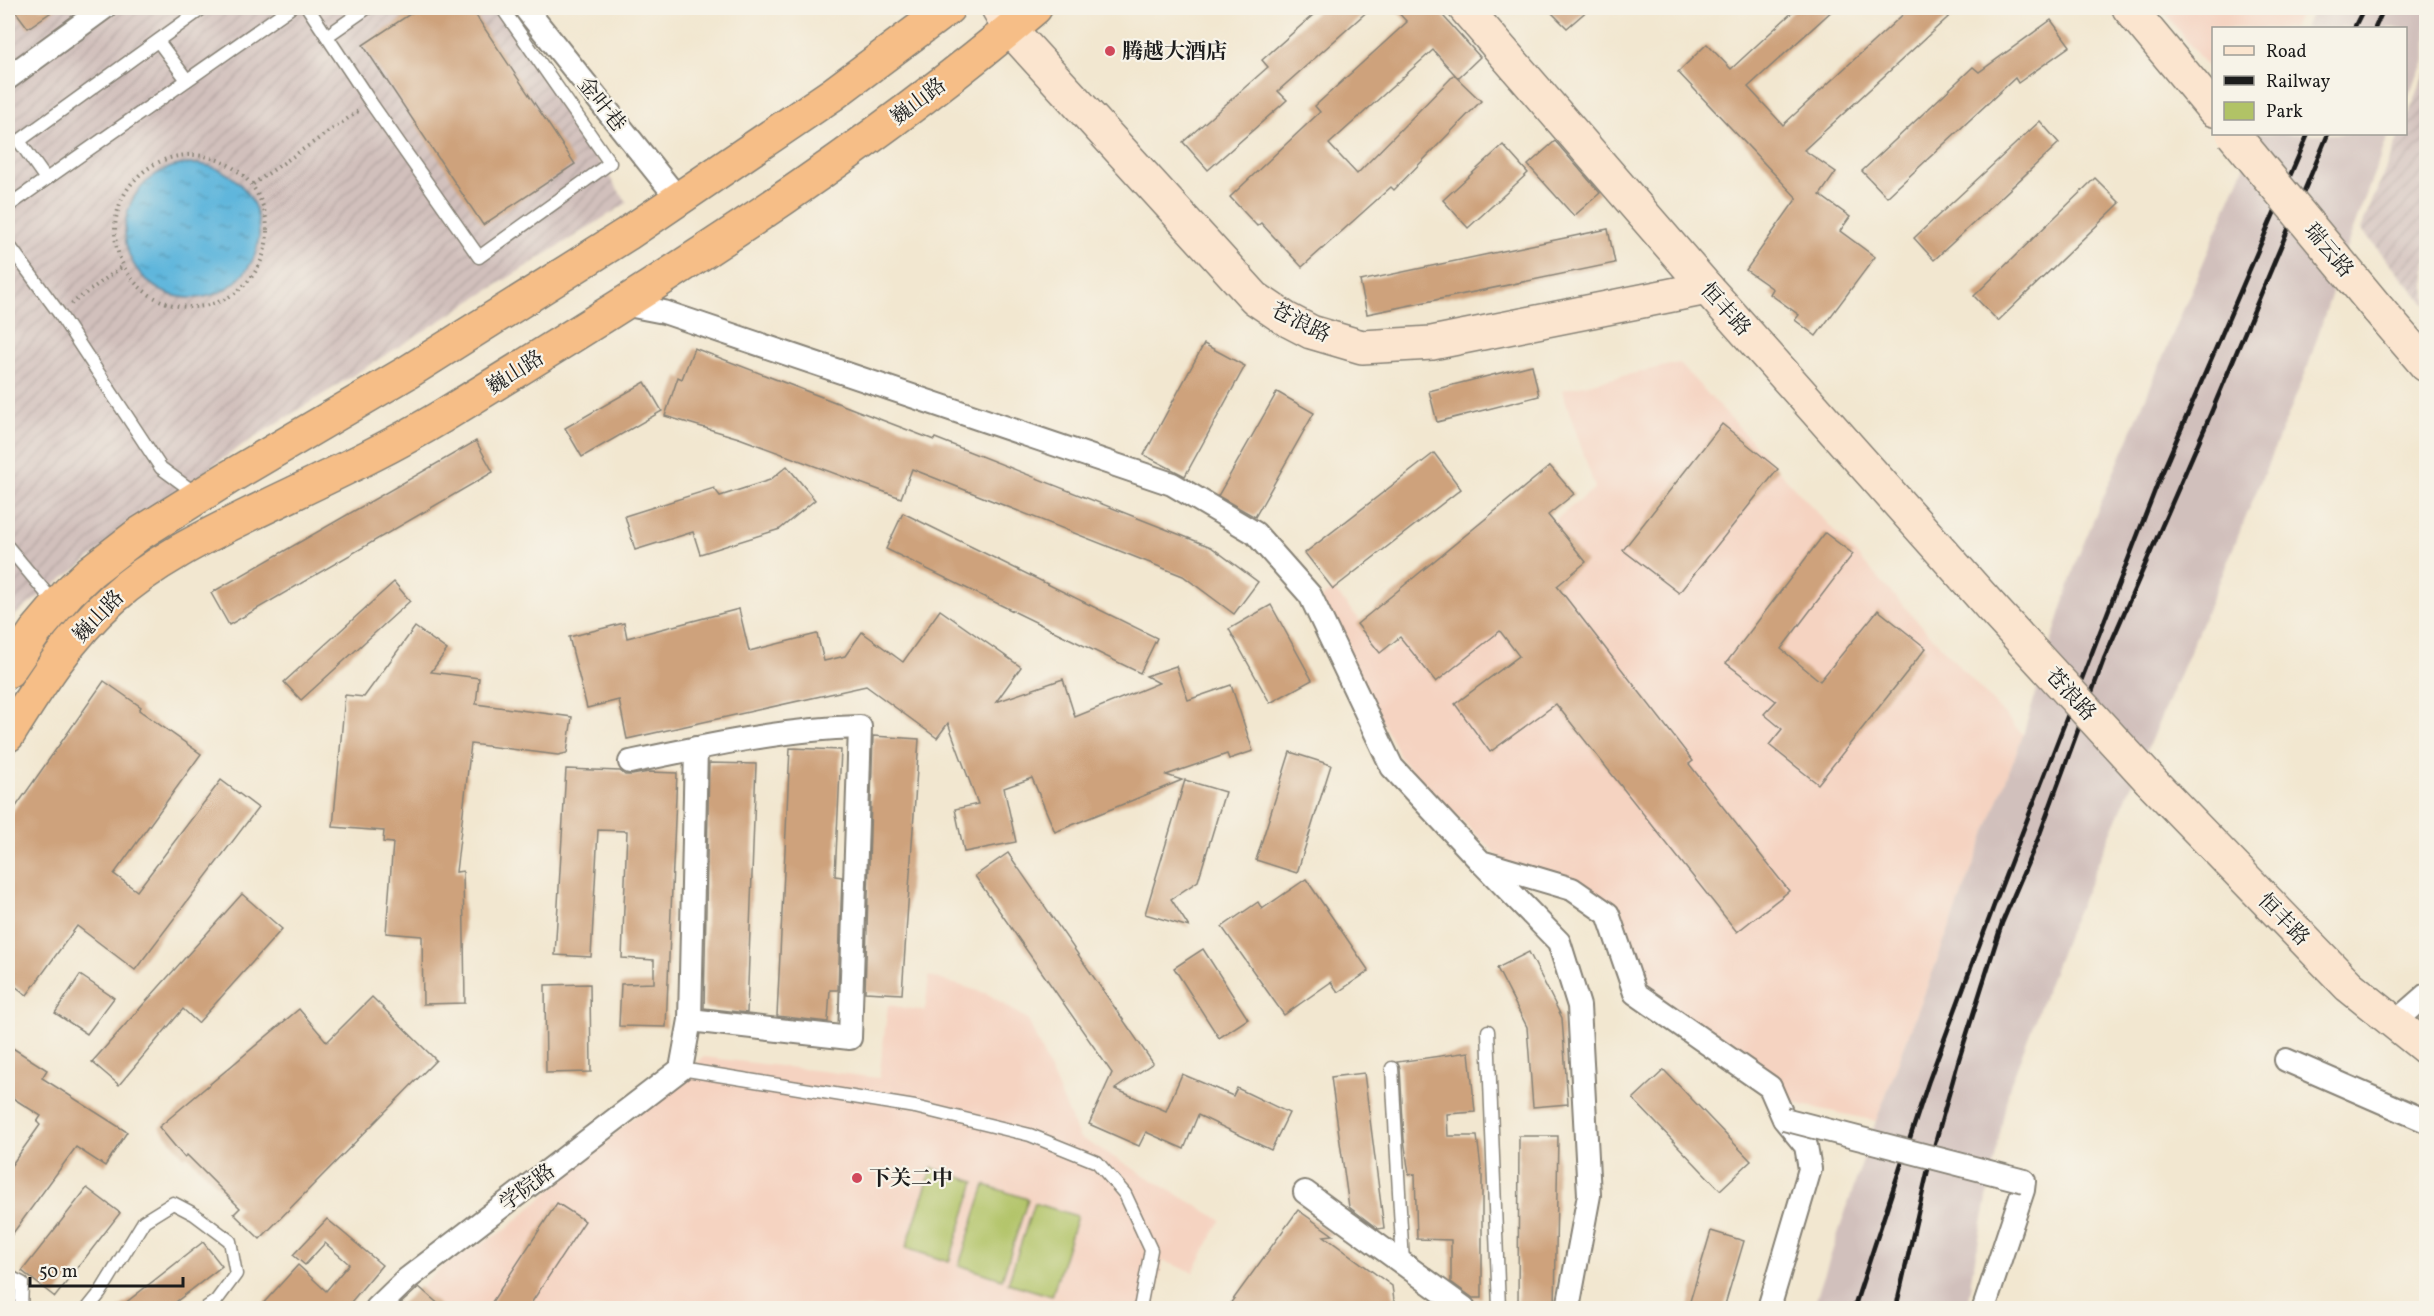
<svg xmlns="http://www.w3.org/2000/svg" width="2434" height="1316" font-family="Vollkorn,'Noto Serif SC',serif">
<style>
.built{fill:#f5d3c1}
.industrial{fill:url(#industrial-furrows)}
.railway{fill:#d1c0bc}
.green{fill:#b1c366;stroke:#667041;stroke-width:1.5}
.water{fill:url(#water-ripples);stroke:#3e697c;stroke-width:1.5}
.building{fill:#cea27b}
.lines{fill:none;stroke-linecap:round;stroke-linejoin:round}
.lane-casing{stroke:#878276;stroke-width:15}
.street-casing{stroke:#878276;stroke-width:26}
.secondary-casing{stroke:#878276;stroke-width:36}
.highway-casing{stroke:#878276;stroke-width:36}
.path{stroke:#878276;stroke-width:4;stroke-dasharray:1.5 4.5;stroke-linecap:butt}
.lane{stroke:#fff;stroke-width:12}
.street{stroke:#fff;stroke-width:22}
.secondary{stroke:#fbe5cf;stroke-width:33}
.highway{stroke:#f6be87;stroke-width:33}
.rail{stroke:#1c1c1c;stroke-width:4.5}
.street-bridge-casing{stroke:#878276;stroke-width:26;stroke-linecap:butt}
.secondary-bridge-casing{stroke:#878276;stroke-width:36;stroke-linecap:butt}
.street-bridge{stroke:#fff;stroke-width:22}
.secondary-bridge{stroke:#fbe5cf;stroke-width:33}
.poi-dot{fill:#d1495b;stroke:#f7f3e8;stroke-width:2}
.labels{text-anchor:middle;stroke-width:4.5;stroke-linejoin:round;paint-order:stroke}
.poi-label{font-size:21px;font-weight:bold;fill:#1c1c1c;stroke:#f7f3e8;text-anchor:start}
.street-label{font-size:21px;fill:#1c1c1c;stroke:#f7f3e8}
</style>
<defs>
<pattern id="industrial-furrows" width="10" height="10" patternUnits="userSpaceOnUse" patternTransform="scale(1.5)"><rect width="10" height="10" fill="#d1c0bc"/><path d="M-1 1l2-2M0 10L10 0M9 11l2-2" fill="none" stroke="#b3a4a1"/></pattern>
<pattern id="water-ripples" width="26" height="14" patternUnits="userSpaceOnUse" patternTransform="scale(1.5)"><rect width="26" height="14" fill="#5fb6dc"/><path d="M2 4q2-2 4 0t4 0M15 11q2-2 4 0t4 0" fill="none" stroke="#4e93b2"/></pattern>
</defs>
<rect width="100%" height="100%" fill="#f7f3e8"/>
<filter id="ink" filterUnits="userSpaceOnUse"><feTurbulence type="fractalNoise" baseFrequency=".0167" numOctaves="2"/><feDisplacementMap in="SourceGraphic" scale="12" xChannelSelector="R" yChannelSelector="G"/><feConvolveMatrix kernelMatrix="1 2 1 2 8 2 1 2 1" color-interpolation-filters="sRGB"/></filter>
<filter id="wash" filterUnits="userSpaceOnUse"><feTurbulence type="fractalNoise" baseFrequency=".008" numOctaves="4" result="noise"/><feDisplacementMap in="SourceGraphic" scale="24" xChannelSelector="R" yChannelSelector="G"/><feGaussianBlur stdDeviation="1.35" result="paint"/><feColorMatrix in="noise" values="0 0 0 0 0 0 0 0 0 0 0 0 0 0 0 0 0 1.4 0 .05"/><feComposite in="paint" operator="in"/></filter>
<g filter="url(#wash)">
<rect width="100%" height="100%" fill="#f2e7d0"/>
<g class="built">
<polygon points="2161,8 2302,8 2293,28 2214,28 2213,74"/>
<polygon points="1679,363 2023,735 1876,1121 1789,1102 1645,989 1611,910 1503,861 1402,761 1320,599 1333,589 1388,653 1595,488 1562,390"/>
<polygon points="929,976 988,994 1028,1020 1079,1137 1221,1220 1193,1272 1163,1261 1154,1308 401,1308 448,1261 504,1231 703,1057 879,1078 888,1005 925,1011"/>
</g>
<g class="industrial">
<polygon points="8,8 496,8 627,203 236,449 8,620"/>
<polygon points="2426,71 2426,305 2361,229 2400,134 2406,134 2406,121"/>
</g>
<g class="railway">
<polygon points="2314,8 2426,8 2426,60 2406,100 2406,28 2305,28"/>
<polygon points="2258,134 2389,134 2348,243 2307,369 2220,580 2067,935 2009,1088 1972,1274 1967,1308 1813,1308 1876,1121 2023,735 2077,559"/>
</g>
<g class="green">
<polygon points="932,1168 975,1182 949,1262 906,1248"/>
<polygon points="985,1185 1028,1199 1002,1279 959,1265"/>
<polygon points="1034,1203 1077,1216 1052,1296 1008,1283"/>
</g>
<circle class="water" cx="192" cy="231" r="67"/>
<g id="blocks">
<g class="building">
<polygon points="13,8 57,8 28,28"/>
<polygon points="419,8 471,8 575,164 483,225 363,45"/>
<polygon points="1321,8 1371,8 1278,91 1287,100 1208,170 1183,142 1268,67 1262,60"/>
<polygon points="1394,8 1436,8 1480,57 1458,78 1433,50 1329,144 1357,174 1454,75 1481,101 1394,190 1391,187 1302,267 1261,223 1257,226 1230,197 1320,112 1315,106 1407,22"/>
<polygon points="1547,8 1590,8 1567,28"/>
<polygon points="1797,8 1835,8 1748,87 1783,125 1910,8 1958,8 1804,150 1836,172 1820,195 1850,217 1840,231 1875,257 1816,336 1795,320 1799,315 1770,294 1773,289 1746,270 1797,198 1678,72 1707,44 1731,69"/>
<polygon points="2051,20 2070,46 2018,83 2015,78 1887,197 1862,171 1973,67 1979,72"/>
<polygon points="2040,121 2059,143 1934,260 1914,238"/>
<polygon points="1555,141 1600,193 1574,216 1528,165"/>
<polygon points="1503,145 1528,173 1468,228 1443,200"/>
<polygon points="2095,178 2120,203 1998,321 1974,296"/>
<polygon points="1608,229 1615,263 1367,314 1360,281"/>
<polygon points="1204,344 1245,366 1185,476 1144,455"/>
<polygon points="694,348 934,440 935,438 1211,547 1258,582 1234,614 1183,576 912,469 901,498 739,438 665,416 678,377 682,379"/>
<polygon points="1532,365 1539,396 1437,422 1429,391"/>
<polygon points="645,382 662,411 582,457 565,428"/>
<polygon points="1277,392 1314,413 1255,517 1218,496"/>
<polygon points="1722,424 1778,469 1679,593 1623,550"/>
<polygon points="476,441 493,472 229,625 211,593"/>
<polygon points="1434,453 1461,489 1333,589 1305,553"/>
<polygon points="787,466 815,500 780,529 700,554 693,532 635,550 625,516 714,488 720,496 770,480"/>
<polygon points="1550,466 1574,494 1548,515 1586,562 1557,586 1693,761 1689,764 1789,891 1737,932 1556,704 1490,752 1455,704 1519,656 1500,631 1436,682 1400,637 1380,653 1357,624"/>
<polygon points="903,513 1157,638 1140,673 886,549"/>
<polygon points="1825,533 1853,554 1781,649 1820,681 1878,610 1926,648 1818,784 1769,745 1782,729 1764,714 1776,701 1726,663"/>
<polygon points="394,582 410,601 301,700 284,682"/>
<polygon points="1271,605 1312,680 1270,703 1229,629"/>
<polygon points="739,609 749,651 817,634 824,661 845,656 862,632 903,662 940,610 1021,667 996,702 1063,679 1075,717 1159,683 1146,676 1176,666 1188,700 1231,685 1253,751 1229,759 1227,754 1166,775 1182,780 1055,832 1032,778 1004,788 1016,842 964,852 955,809 978,804 948,723 937,738 866,686 627,739 619,700 587,708 569,637 624,623 627,638"/>
<polygon points="415,627 447,650 431,672 479,678 476,704 572,717 567,753 558,755 471,744 456,872 463,871 465,1003 423,1004 422,936 386,933 393,843 383,842 384,831 333,827 345,695 364,697"/>
<polygon points="104,681 141,707 139,710 201,754 114,874 137,891 221,780 258,808 135,970 77,926 27,995 8,981 8,818"/>
<polygon points="873,736 919,739 902,994 865,992"/>
<polygon points="790,748 841,750 835,876 842,877 838,990 830,990 828,1022 777,1016"/>
<polygon points="1290,752 1331,765 1297,873 1256,860"/>
<polygon points="709,763 756,764 747,1013 704,1008"/>
<polygon points="566,769 620,771 625,775 632,775 649,772 677,773 666,1027 619,1026 621,984 654,983 654,960 622,958 627,831 598,830 591,957 555,955"/>
<polygon points="1185,780 1225,792 1198,881 1171,899 1189,927 1145,914"/>
<polygon points="1008,853 1153,1063 1115,1089 1166,1111 1182,1074 1233,1096 1237,1088 1289,1113 1271,1150 1198,1115 1184,1149 1146,1132 1139,1146 1089,1124 1112,1073 975,876"/>
<polygon points="1306,879 1369,971 1338,992 1331,982 1284,1015 1222,927 1258,902 1262,909"/>
<polygon points="242,894 282,929 198,1023 183,1009 119,1085 92,1062"/>
<polygon points="1203,949 1248,1019 1219,1038 1174,968"/>
<polygon points="1529,952 1562,1018 1568,1104 1533,1107 1527,1027 1497,968"/>
<polygon points="80,975 114,998 87,1034 55,1013"/>
<polygon points="590,984 591,1072 546,1073 545,985"/>
<polygon points="372,997 436,1060 260,1239 234,1214 240,1208 187,1155 184,1157 159,1127 299,1009 327,1042"/>
<polygon points="8,1045 47,1070 42,1078 127,1132 105,1166 76,1147 8,1240 8,1170 40,1125 37,1122 41,1116 8,1095"/>
<polygon points="1469,1052 1475,1112 1447,1114 1448,1136 1477,1136 1482,1176 1482,1298 1473,1298 1451,1282 1451,1240 1417,1239 1415,1174 1409,1175 1404,1139 1400,1068 1397,1062"/>
<polygon points="1664,1070 1751,1161 1720,1190 1633,1099"/>
<polygon points="1364,1073 1384,1228 1378,1229 1349,1207 1331,1077"/>
<polygon points="1519,1136 1558,1136 1555,1308 1518,1308"/>
<polygon points="87,1188 120,1213 55,1297 22,1271"/>
<polygon points="557,1203 585,1221 528,1308 488,1308"/>
<polygon points="1298,1210 1333,1235 1324,1236 1392,1286 1395,1308 1227,1308"/>
<polygon points="327,1219 382,1265 346,1308 259,1308 298,1265 326,1291 349,1264 325,1243 305,1265 293,1255"/>
<polygon points="1711,1231 1744,1241 1724,1308 1688,1308"/>
<polygon points="203,1242 222,1266 168,1308 119,1308"/>
<polygon points="419,1287 443,1308 396,1308"/>
</g>
</g>
</g>
<g filter="url(#ink)">
<use href="#blocks" fill-opacity="0" stroke="#878276" stroke-width="1.5"/>
<g class="lines">
<g class="lane-casing">
<g id="lane">
<polyline points="308,8 371,103 479,257 610,163 502,8"/>
<polyline points="327,36 367,8"/>
<polyline points="158,41 187,80"/>
<polyline points="46,179 19,141 203,8"/>
<polyline points="8,206 290,8"/>
<polyline points="8,244 59,313 161,468 198,495"/>
<polyline points="8,547 57,606"/>
<polyline points="1488,1031 1499,1308"/>
<polyline points="1392,1068 1403,1263"/>
<polyline points="681,1069 915,1107 1030,1135 1097,1162 1125,1194 1151,1250 1140,1308"/>
<polyline points="8,1276 22,1283 21,1308"/>
<polyline points="88,1308 100,1293 144,1221 173,1203 194,1214 230,1241 236,1274 216,1301 206,1308"/>
</g>
</g>
<g class="street-casing">
<g id="street">
<polyline points="525,8 679,200"/>
<polyline points="8,78 104,8"/>
<polyline points="623,304 664,312 1172,484 1255,533 1310,595 1392,767 1481,862 1572,889 1608,914 1635,993 1770,1087 1784,1119 1806,1146 1810,1169 1769,1308"/>
<path d="M630 762C705 746 783 729 860 727L850 1038 690 1020"/>
<polyline points="1482,863 1559,942 1579,1006 1589,1195 1568,1308"/>
<polyline points="2394,1023 2426,995"/>
<polyline points="2286,1060 2426,1121"/>
<polyline points="1305,1192 1464,1308"/>
<polyline points="377,1308 407,1279 681,1069 690,1020 696,748"/>
<polyline points="1984,1308 2023,1190 2024,1181"/>
</g>
</g>
<g class="secondary-casing">
<g id="secondary">
<polyline points="998,8 1010,29 1255,298 1286,319 1311,332 1362,347 1432,343 1707,288"/>
<polyline points="1465,8 1707,288 1991,607"/>
<polyline points="2129,8 2214,110"/>
<polyline points="2378,309 2426,365"/>
<polyline points="2150,780 2349,986 2426,1048"/>
</g>
</g>
<g class="highway-casing">
<g id="highway">
<polyline points="8,671 35,632 69,592 90,572 139,534 228,478 408,372 627,234 833,94 948,8"/>
<path d="M8 735C38 687 69 637 112 599 155 560 208 535 259 510 321 480 383 452 441 417 644 293 854 162 1035 8"/>
</g>
</g>
<g class="path">
<circle cx="191" cy="231" r="76"/>
<polyline points="253,184 360,110"/>
<polyline points="71,304 123,266"/>
</g>
<use href="#lane" class="lane"/>
<use href="#street" class="street"/>
<use href="#secondary" class="secondary"/>
<use href="#highway" class="highway"/>
<g class="rail">
<polyline points="2354,28 2364,8"/>
<polyline points="2375,28 2384,8"/>
<polyline points="1854,1308 1928,1083 1996,900 2157,485 2308,134"/>
<polyline points="1896,1308 1929,1165 1958,1062 2002,923 2038,839 2104,659 2206,425 2328,134"/>
</g>
<g class="street-bridge-casing">
<polyline id="street-bridge" points="1784,1119 2024,1181"/>
</g>
<g class="secondary-bridge-casing">
<g id="secondary-bridge">
<polyline points="2233,134 2378,309"/>
<polyline points="1991,607 2150,780"/>
</g>
</g>
<use href="#street-bridge" class="street-bridge"/>
<use href="#secondary-bridge" class="secondary-bridge"/>
</g>
</g>
<g class="poi-dot">
<circle cx="1110" cy="51" r="6"/>
<circle cx="857" cy="1178" r="6"/>
</g>
<g class="labels">
<g class="poi-label">
<text x="1122" y="58">腾越大酒店</text>
<text x="869" y="1185">下关二中</text>
</g>
<g class="street-label">
<text transform="translate(918 101) rotate(-37)" y="7">巍山路</text>
<text transform="translate(602 104) rotate(51)" y="7">金叶巷</text>
<text transform="translate(2329 250) rotate(50)" y="7">瑞云路</text>
<text transform="translate(1726 309) rotate(48)" y="7">恒丰路</text>
<text transform="translate(1301 322) rotate(26)" y="7">苍浪路</text>
<text transform="translate(515 372) rotate(-32)" y="7">巍山路</text>
<text transform="translate(98 616) rotate(-46)" y="7">巍山路</text>
<text transform="translate(2071 694) rotate(47)" y="7">苍浪路</text>
<text transform="translate(2284 919) rotate(46)" y="7">恒丰路</text>
<text transform="translate(527 1187) rotate(-37)" y="7">学院路</text>
</g>
</g>
<rect width="2434" height="1316" fill="none" stroke="#f7f3e8" stroke-width="30"/>
<rect x="2212" y="27" width="195" height="108" fill="#f7f3e8" stroke="#9f9d96" stroke-width="1.5"/>
<rect x="2224" y="46" width="30" height="9" fill="#fbe5cf" stroke="#9f9d96" stroke-width="1.5"/>
<text x="2266" y="57" font-size="18" fill="#1c1c1c">Road</text>
<rect x="2224" y="76" width="30" height="9" fill="#1c1c1c" stroke="#9f9d96" stroke-width="1.5"/>
<text x="2266" y="87" font-size="18" fill="#1c1c1c">Railway</text>
<rect x="2224" y="102" width="30" height="18" fill="#b1c366" stroke="#9f9d96" stroke-width="1.5"/>
<text x="2266" y="117" font-size="18" fill="#1c1c1c">Park</text>
<path d="M30 1277v9h153v-9" fill="none" stroke="#1c1c1c" stroke-width="3"/>
<text x="39" y="1277" font-size="18" fill="#1c1c1c" stroke="#f7f3e8" stroke-width="4.5" paint-order="stroke">50 m</text>
</svg>
